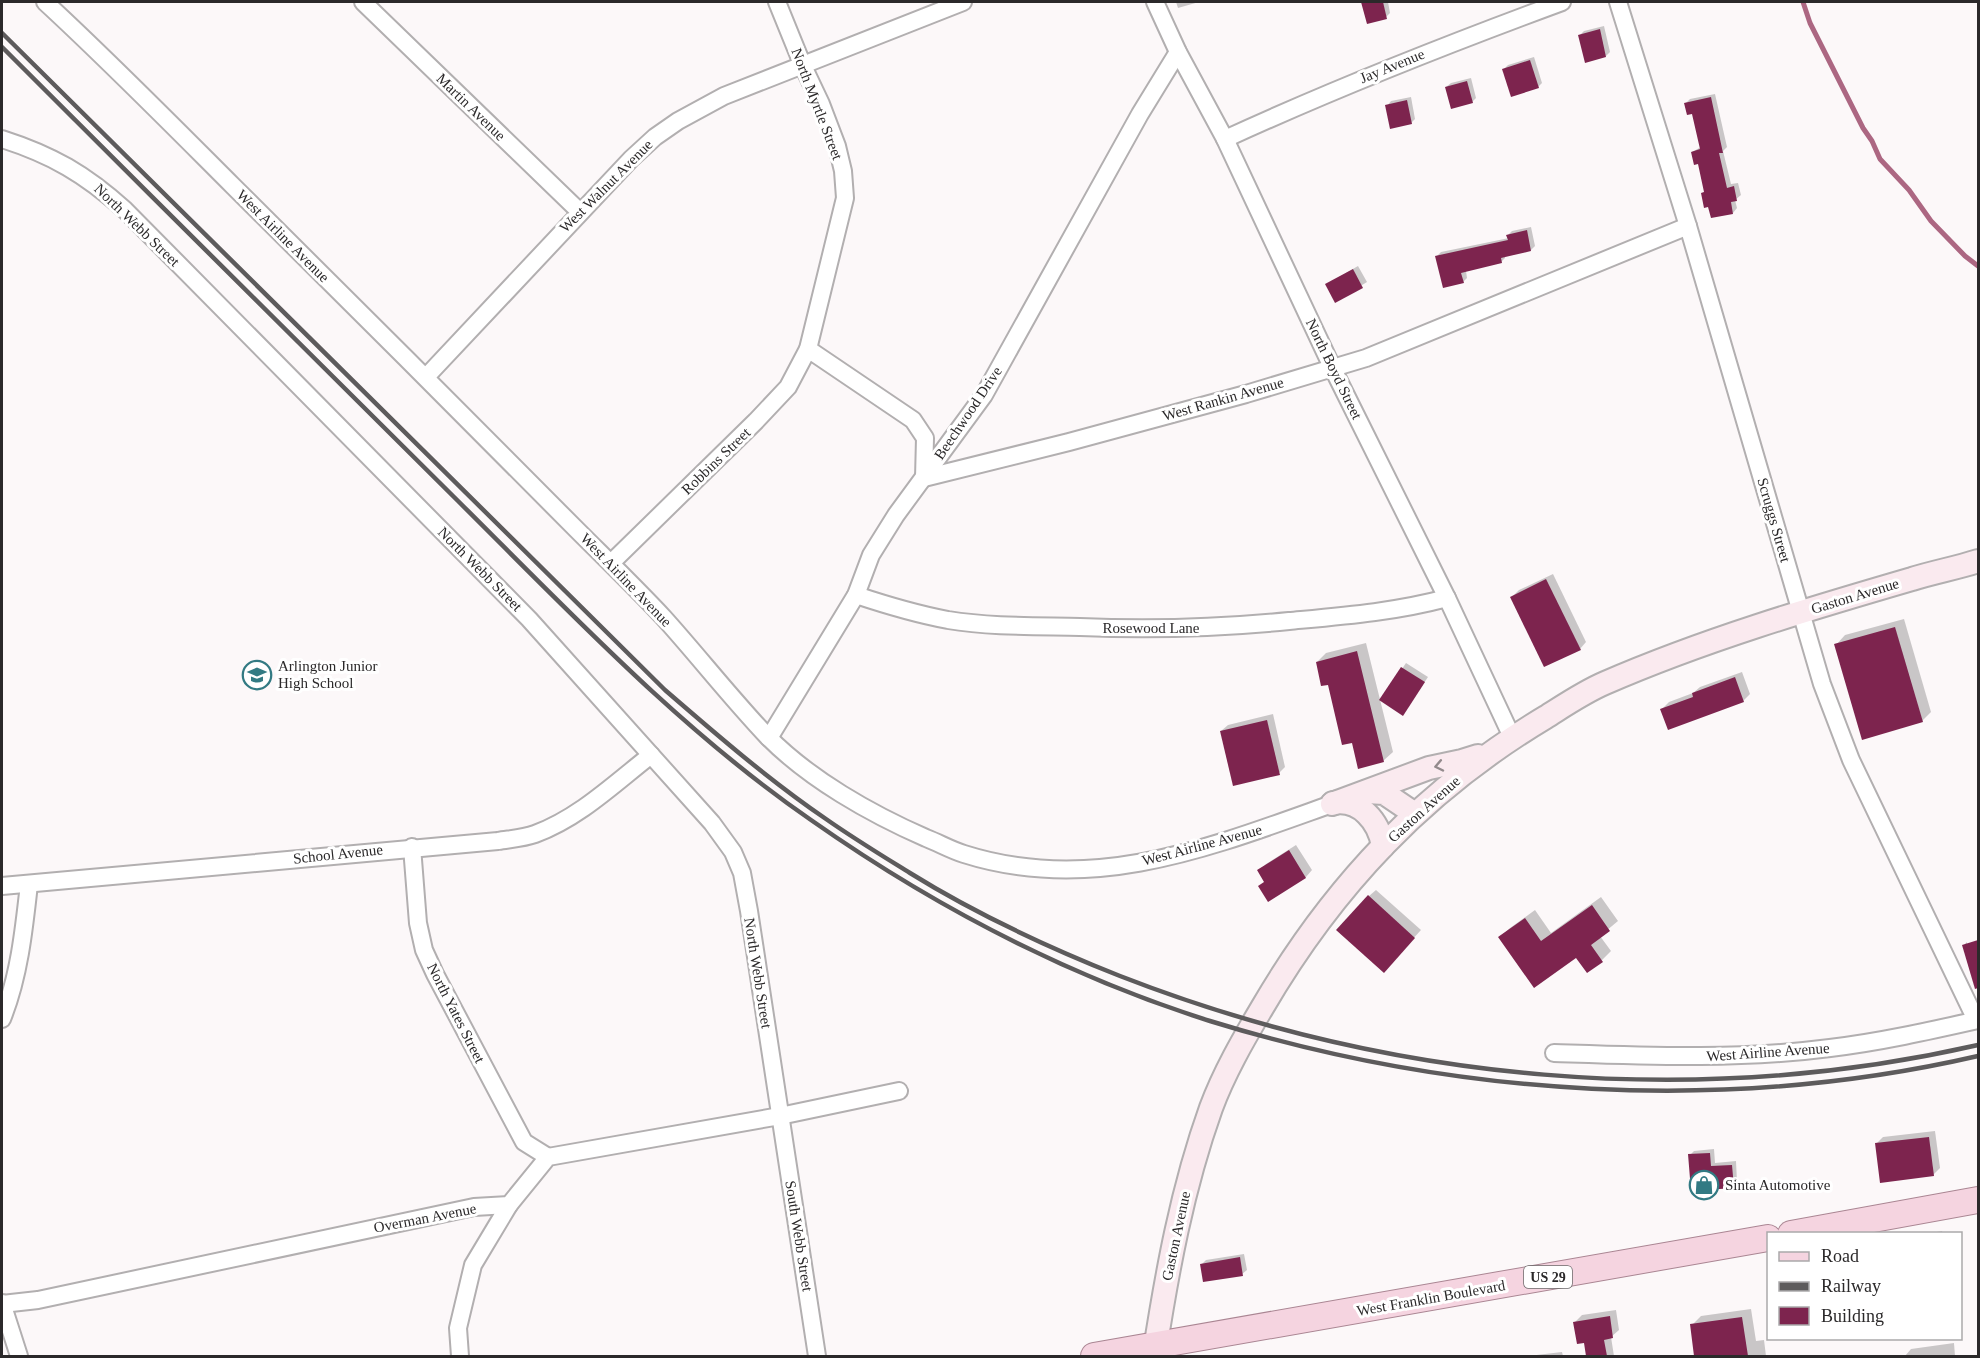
<svg xmlns="http://www.w3.org/2000/svg" width="1980" height="1358" font-family="'Times New Roman',serif">
<style>
.shadow{fill:#0003}
.lines{fill:none;stroke-linecap:round;stroke-linejoin:round}
.stream{stroke:#ac6782;stroke-width:5}
.building{fill:#7d244e}
.street-casing{stroke:#b2afb0;stroke-width:20}
.secondary-casing{stroke:#b2afb0;stroke-width:26}
.primary-casing{stroke:#aa8693;stroke-width:28}
.street{stroke:#fff;stroke-width:16}
.secondary{stroke:#faeaef;stroke-width:22}
.primary{stroke:#f5d4e0;stroke-width:26}
.rail{stroke:#5d5b5c;stroke-width:4.5}
.oneway{stroke:#928a8c}
.labels{text-anchor:middle;stroke-width:6;stroke-linejoin:round;paint-order:stroke}
.shield{fill:#fff;stroke:#6b696a;stroke-width:1.5}
.shield-label{font-size:14px;font-weight:bold;fill:#2b292a}
.street-label{font-size:15px;fill:#2b292a;stroke:#fff}
.poi-label{font-size:15px;fill:#2b292a;stroke:#fff;text-anchor:start}
</style>
<rect width="100%" height="100%" fill="#fcf8f9"/>
<g class="shadow">
<polygon points="1176,2 1199,2 1178,8"/>
<polygon points="1363,2 1388,2 1390,13 1386,17 1368,22"/>
<polygon points="1604,26 1610,52 1606,56 1580,35 1584,31"/>
<polygon points="1534,57 1542,83 1538,87 1504,69 1508,65"/>
<polygon points="1471,78 1476,98 1472,102 1446,87 1451,83"/>
<polygon points="1715,94 1727,147 1723,151 1731,184 1738,183 1741,195 1735,200 1737,208 1733,213 1705,191 1699,162 1692,152 1701,147 1693,113 1686,103 1690,99"/>
<polygon points="1411,97 1415,119 1411,123 1387,106 1391,101"/>
<polygon points="1531,227 1535,246 1531,250 1505,255 1505,258 1501,262 1466,271 1467,278 1463,282 1437,256 1441,252 1509,238 1508,235 1512,231"/>
<polygon points="1358,266 1367,282 1336,301 1327,284"/>
<polygon points="1553,574 1586,642 1580,649 1512,597 1519,590"/>
<polygon points="1904,619 1931,712 1922,721 1836,645 1845,635"/>
<polygon points="1366,643 1393,752 1383,761 1353,741 1329,683 1317,662 1326,653"/>
<polygon points="1406,663 1428,677 1403,714 1381,700"/>
<polygon points="1742,672 1750,694 1743,701 1662,709 1669,702 1693,693 1700,687"/>
<polygon points="1273,714 1285,767 1279,773 1221,731 1228,725"/>
<polygon points="1296,845 1312,870 1306,877 1269,900 1265,881 1259,871 1266,864"/>
<polygon points="1376,890 1421,930 1390,964 1369,896"/>
<polygon points="1601,897 1618,921 1600,936 1611,951 1602,960 1577,956 1500,937 1510,928 1535,910 1551,933"/>
<polygon points="1967,942 1967,945 1978,942 1978,976 1973,978 1964,945"/>
<polygon points="1935,1131 1940,1168 1933,1175 1876,1144 1883,1137"/>
<polygon points="1714,1149 1715,1163 1736,1161 1737,1182 1733,1186 1690,1155 1694,1151"/>
<polygon points="1942,1231 1943,1234 1926,1234"/>
<polygon points="1244,1254 1247,1270 1242,1274 1202,1264 1206,1260"/>
<polygon points="1751,1309 1756,1341 1764,1340 1766,1356 1695,1356 1692,1325 1701,1316"/>
<polygon points="1616,1310 1619,1330 1611,1337 1614,1356 1588,1356 1586,1341 1575,1322 1582,1315"/>
<polygon points="1954,1343 1955,1356 1905,1356 1911,1349"/>
<polygon points="1562,1352 1563,1356 1527,1356 1528,1356"/>
</g>
<g class="lines">
<polyline class="stream" points="1803,2 1810,23 1863,128 1872,141 1880,159 1909,190 1931,221 1965,256 1978,266"/>
</g>
<g class="building">
<polygon points="1361,2 1383,2 1387,19 1367,24"/>
<polygon points="1600,29 1606,57 1585,63 1578,35"/>
<polygon points="1530,60 1539,88 1511,97 1502,69"/>
<polygon points="1467,81 1473,103 1451,109 1445,87"/>
<polygon points="1711,97 1723,153 1719,153 1727,188 1734,186 1737,201 1731,202 1733,214 1711,218 1708,207 1704,208 1701,193 1704,192 1698,164 1694,165 1691,152 1700,149 1692,114 1687,115 1684,103"/>
<polygon points="1407,100 1412,124 1390,129 1385,105"/>
<polygon points="1527,230 1531,251 1501,258 1502,263 1461,273 1464,283 1443,288 1435,256 1508,240 1506,235"/>
<polygon points="1353,269 1363,288 1335,303 1325,284"/>
<polygon points="1546,579 1581,650 1544,667 1510,597"/>
<polygon points="1895,627 1923,722 1862,740 1834,644"/>
<polygon points="1357,651 1384,762 1358,769 1352,743 1342,745 1328,685 1321,686 1316,662"/>
<polygon points="1401,667 1425,682 1403,716 1379,700"/>
<polygon points="1735,677 1744,702 1668,730 1660,709 1693,697 1692,693"/>
<polygon points="1267,720 1280,775 1233,786 1220,731"/>
<polygon points="1289,850 1306,878 1268,902 1258,886 1264,882 1257,870"/>
<polygon points="1368,895 1415,938 1384,973 1336,930"/>
<polygon points="1592,905 1610,931 1591,945 1603,962 1587,973 1576,958 1534,988 1498,937 1525,918 1541,941"/>
<polygon points="1978,940 1978,988 1975,989 1962,945"/>
<polygon points="1929,1137 1934,1176 1880,1183 1875,1143"/>
<polygon points="1710,1153 1711,1166 1732,1165 1734,1188 1691,1191 1688,1154"/>
<polygon points="1240,1257 1243,1276 1203,1282 1200,1264"/>
<polygon points="1610,1316 1613,1338 1604,1340 1607,1356 1586,1356 1584,1343 1577,1344 1573,1322"/>
<polygon points="1742,1317 1748,1356 1694,1356 1690,1324"/>
</g>
<g class="lines">
<g class="street-casing">
<g id="street">
<path d="M45 2C109 61 171 124 233 186 348 300 463 415 577 530 606 559 636 588 664 618 699 657 731 698 767 736 809 779 871 814 926 838 939 843 951 850 964 854 1093 895 1211 847 1332 804"/>
<polyline points="363,2 580,212"/>
<polyline points="1155,2 1178,52 1225,139 1332,367 1447,598 1512,737"/>
<polyline points="1618,2 1688,226 1822,684 1851,760 1976,1020"/>
<path d="M2 139C52 155 85 174 125 210L529 619 712 823 733 852 742 873 749 911 817 1356"/>
<path d="M1225 139C1336 88 1448 44 1562 2"/>
<polyline points="808,349 913,420 925,438 924,478 1069,442 1246,394 1366,358 1688,226"/>
<polyline points="426,377 631,159 655,137 678,121 724,96 963,2"/>
<polyline points="611,563 756,421 788,387 808,349 845,198 843,171 837,146 821,104 803,66 777,2"/>
<path d="M856 595C886 605 916 614 948 620 991 627 1036 626 1080 627 1150 630 1219 628 1289 621 1343 616 1395 612 1447 598"/>
<polyline points="769,738 856,595 871,555 896,515 984,395 1140,114 1178,52"/>
<polyline points="412,847 418,923 424,950 435,974 524,1142 548,1157"/>
<path d="M2 886 498 841C510 839 524 838 535 834 579 818 615 783 651 755"/>
<path d="M2 1019C19 977 24 930 29 884"/>
<path d="M1554 1053C1646 1056 1738 1060 1830 1048 1880 1042 1929 1031 1978 1020"/>
<polyline points="2,1303 19,1356"/>
<polyline points="2,1304 38,1300 474,1207 509,1205 548,1157 780,1116 899,1091"/>
<polyline points="460,1356 458,1328 473,1265 509,1205"/>
</g>
</g>
<g class="secondary-casing">
<g id="secondary">
<polyline points="1366,792 1384,793 1415,814"/>
<path d="M1333 803C1360 798 1379 822 1383 846"/>
<polyline points="1332,804 1429,768 1462,761 1478,756"/>
<path d="M1154 1356C1167 1272 1182 1189 1211 1108 1224 1073 1243 1040 1262 1008 1333 886 1424 790 1546 717 1565 705 1584 692 1605 683 1704 640 1809 609 1912 579 1934 572 1957 568 1978 561"/>
</g>
</g>
<g class="primary-casing">
<g id="primary">
<polyline points="1791,1234 1978,1200"/>
<polyline points="1094,1356 1768,1238"/>
</g>
</g>
<use href="#street" class="street"/>
<use href="#secondary" class="secondary"/>
<use href="#primary" class="primary"/>
<g class="rail">
<path d="M2 33 665 690C717 735 769 780 826 819 853 838 881 855 910 873 976 914 1047 947 1120 976 1392 1082 1693 1110 1978 1045"/>
<path d="M2 47C152 197 303 347 453 496 567 609 679 729 811 820 932 905 1068 976 1210 1021 1456 1097 1726 1114 1978 1056"/>
</g>
</g>
<defs><path id="oneway-chevron" d="M-2-3.5L2.5 0L-2 3.5" fill="none" stroke-width="1.6" stroke-linecap="round" stroke-linejoin="round" transform="scale(1.5)"/></defs>
<use class="oneway" href="#oneway-chevron" transform="translate(1439 766) rotate(168)"/>
<defs>
<g id="school-ring" transform="scale(1.5)"><circle r="9.5" fill="#fff" stroke="#327a83" stroke-width="1.5"/><path d="M0-5L7-2L0 1L-7-2ZM-4 1L0 2.5L4 1V4Q0 6-4 4Z" fill="#327a83"/></g>
<g id="shop-ring" transform="scale(1.5)"><circle r="9.5" fill="#fff" stroke="#327a83" stroke-width="1.5"/><path d="M-5-2.5h2.3a2.7 3.5 0 0 1 5.4 0H5L5.5 6h-11ZM-1.5-2.5h3a1.5 2.3 0 0 0-3 0Z" fill="#327a83"/></g>
</defs>
<g fill-rule="evenodd">
<use href="#school-ring" x="257" y="675"/>
<use href="#shop-ring" x="1704" y="1185"/>
</g>
<g class="labels">
<rect class="shield" x="1524" y="1266" width="48" height="22" rx="4.5"/>
<g class="shield-label">
<text x="1548" y="1282">US 29</text>
</g>
<g class="street-label">
<text transform="translate(1392 66) rotate(-22)" y="5">Jay Avenue</text>
<text transform="translate(817 104) rotate(69)" y="5">North Myrtle Street</text>
<text transform="translate(471 107) rotate(44)" y="5">Martin Avenue</text>
<text transform="translate(606 186) rotate(-45)" y="5">West Walnut Avenue</text>
<text transform="translate(137 225) rotate(44)" y="5">North Webb Street</text>
<text transform="translate(283 236) rotate(45)" y="5">West Airline Avenue</text>
<text transform="translate(1334 369) rotate(64)" y="5">North Boyd Street</text>
<text transform="translate(1223 399) rotate(-16)" y="5">West Rankin Avenue</text>
<text transform="translate(968 413) rotate(-56)" y="5">Beechwood Drive</text>
<text transform="translate(716 461) rotate(-44)" y="5">Robbins Street</text>
<text transform="translate(1774 520) rotate(74)" y="5">Scruggs Street</text>
<text transform="translate(480 569) rotate(45)" y="5">North Webb Street</text>
<text transform="translate(626 580) rotate(46)" y="5">West Airline Avenue</text>
<text transform="translate(1855 596) rotate(-17)" y="5">Gaston Avenue</text>
<text x="1151" y="633">Rosewood Lane</text>
<text transform="translate(1424 809) rotate(-42)" y="5">Gaston Avenue</text>
<text transform="translate(1202 845) rotate(-15)" y="5">West Airline Avenue</text>
<text transform="translate(338 854) rotate(-6)" y="5">School Avenue</text>
<text transform="translate(758 973) rotate(81)" y="5">North Webb Street</text>
<text transform="translate(456 1013) rotate(63)" y="5">North Yates Street</text>
<text transform="translate(1768 1052) rotate(-4)" y="5">West Airline Avenue</text>
<text transform="translate(425 1218) rotate(-11)" y="5">Overman Avenue</text>
<text transform="translate(799 1236) rotate(81)" y="5">South Webb Street</text>
<text transform="translate(1176 1236) rotate(-78)" y="5">Gaston Avenue</text>
<text transform="translate(1431 1298) rotate(-10)" y="5">West Franklin Boulevard</text>
</g>
<g class="poi-label">
<text x="278" y="671">Arlington Junior<tspan x="278" dy="17">High School</tspan></text>
<text x="1725" y="1190">Sinta Automotive</text>
</g>
</g>
<rect width="1980" height="1358" fill="none" stroke="#2b292a" stroke-width="6"/>
<rect x="1767" y="1232" width="195" height="108" fill="#ffffff" stroke="#aaa9aa" stroke-width="1.5"/>
<rect x="1779" y="1252" width="30" height="9" fill="#f5d4e0" stroke="#aaa9aa" stroke-width="1.5"/>
<text x="1821" y="1262" font-size="18" fill="#2b292a">Road</text>
<rect x="1779" y="1282" width="30" height="9" fill="#5d5b5c" stroke="#aaa9aa" stroke-width="1.5"/>
<text x="1821" y="1292" font-size="18" fill="#2b292a">Railway</text>
<rect x="1779" y="1307" width="30" height="18" fill="#7d244e" stroke="#aaa9aa" stroke-width="1.5"/>
<text x="1821" y="1322" font-size="18" fill="#2b292a">Building</text>
</svg>
